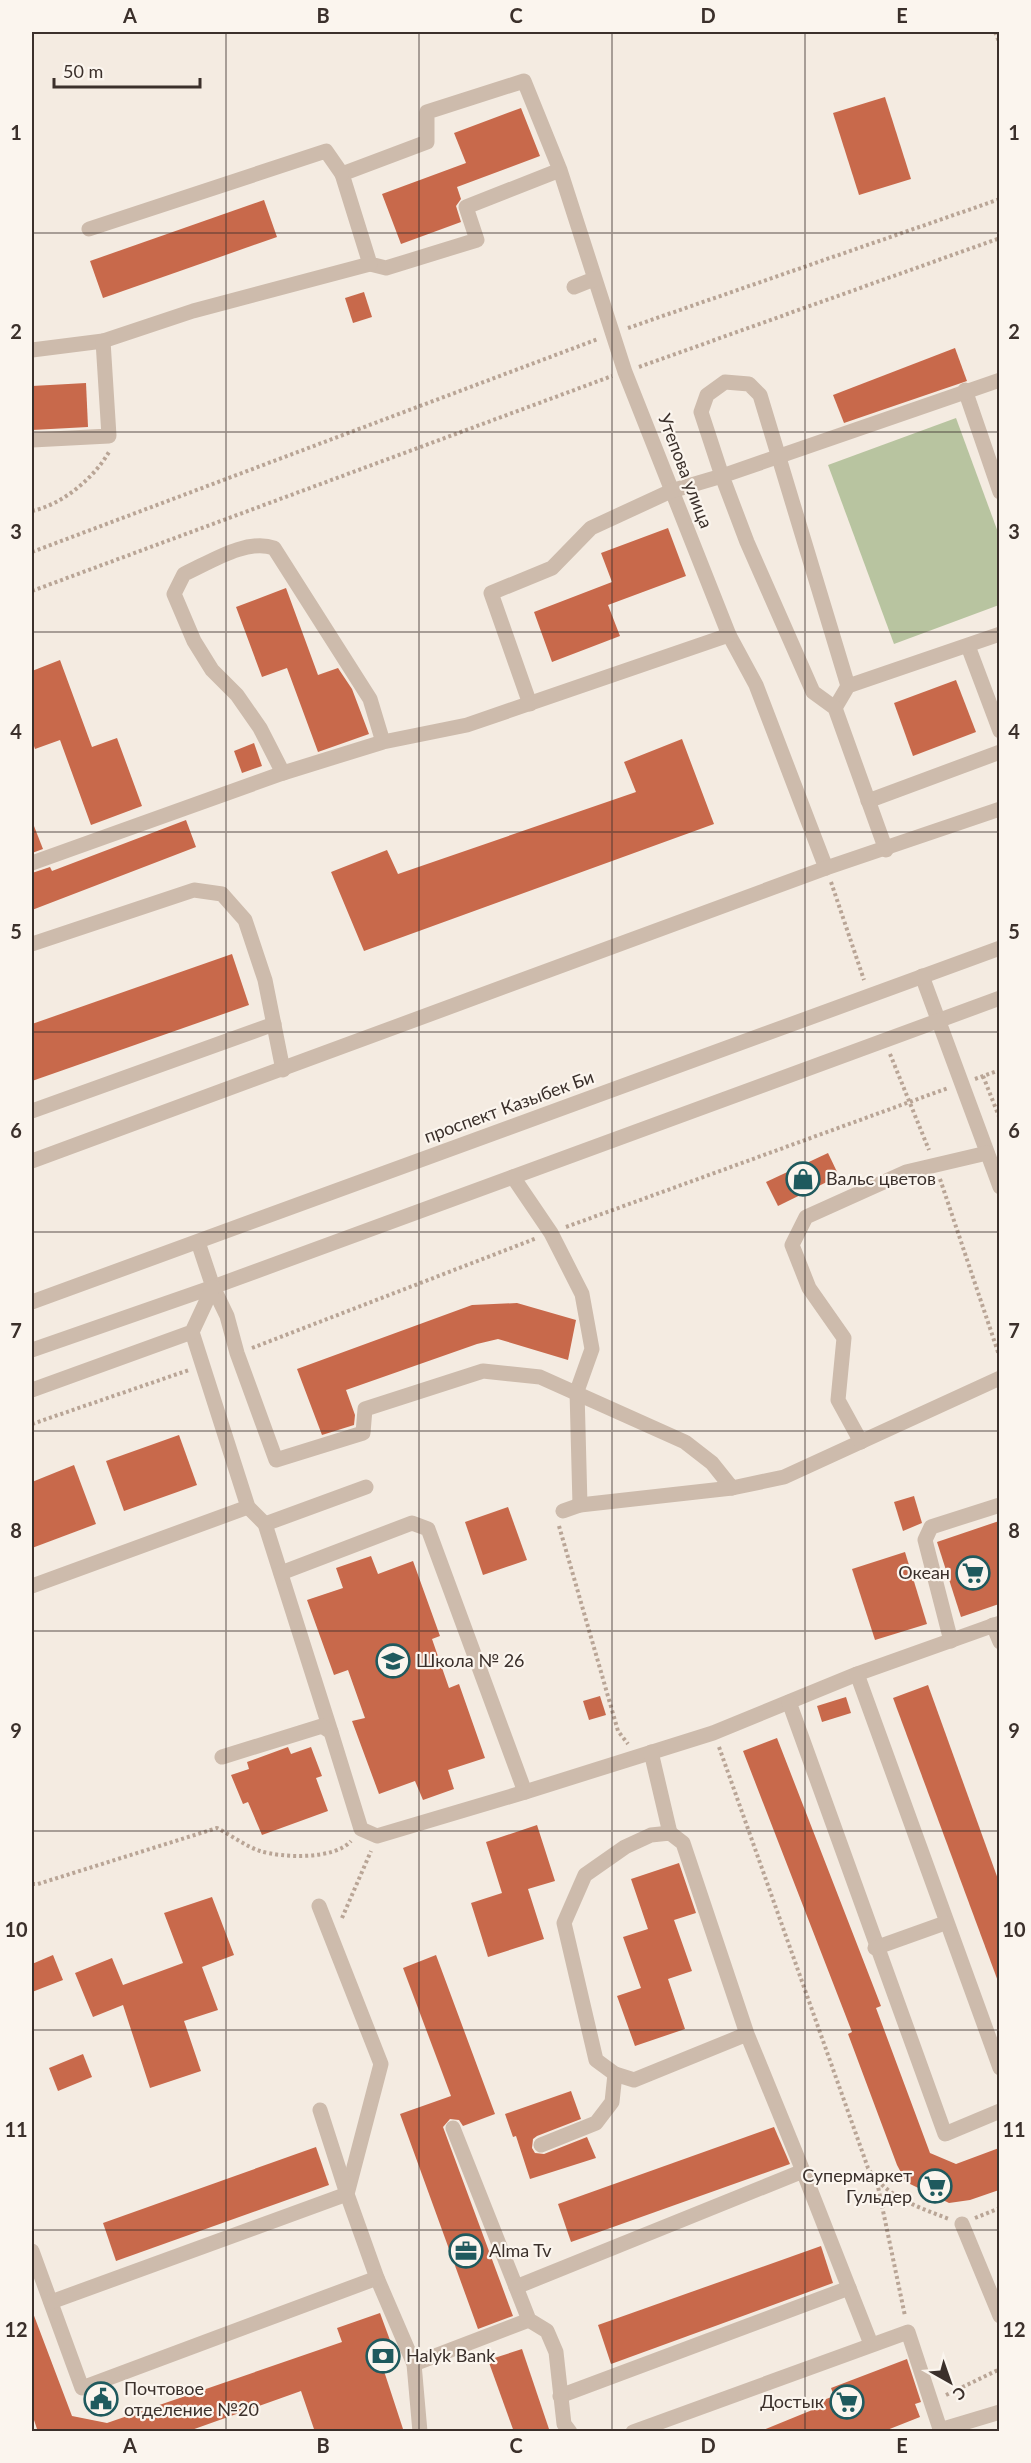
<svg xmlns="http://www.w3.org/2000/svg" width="1031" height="2463" font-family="Lato,sans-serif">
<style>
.green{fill:#b8c4a0}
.building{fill:#c8694b}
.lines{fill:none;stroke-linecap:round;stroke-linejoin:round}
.path{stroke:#b9a596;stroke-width:4;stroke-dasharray:3 3;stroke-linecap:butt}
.minor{stroke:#cdbbac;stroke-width:15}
.grid{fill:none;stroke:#3b302b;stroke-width:1.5;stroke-opacity:0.55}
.labels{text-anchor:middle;stroke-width:4.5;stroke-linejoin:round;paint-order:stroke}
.street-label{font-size:18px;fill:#3b302b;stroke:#fbf5ee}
.poi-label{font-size:18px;fill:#3b302b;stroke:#fbf5ee;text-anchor:start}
.neatline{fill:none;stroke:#3b302b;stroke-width:2}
.grid-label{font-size:20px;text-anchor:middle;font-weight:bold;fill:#3b302b}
</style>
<rect width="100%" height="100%" fill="#f4ebe1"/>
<polygon class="green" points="956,418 999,535 999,605 894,644 828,465"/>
<g class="building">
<polygon points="885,97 911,179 859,195 833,113"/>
<polygon points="521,108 540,156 457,187 461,199 456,206 461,222 401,244 382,194 466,163 454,133"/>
<polygon points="264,200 277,237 103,298 90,261"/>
<polygon points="364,292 372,317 353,323 345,298"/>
<polygon points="955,348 967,381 844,423 833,395"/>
<polygon points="86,383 88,427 32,430 32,386"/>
<polygon points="668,528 686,576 608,605 620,636 552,662 534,612 612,582 601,553"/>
<polygon points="286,588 318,675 338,668 352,689 369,734 318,752 287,668 262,677 236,607"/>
<polygon points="60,660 92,747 117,738 142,806 91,825 60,740 35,749 32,740 32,671"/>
<polygon points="956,680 976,732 913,756 894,703"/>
<polygon points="682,739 714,824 364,951 331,872 387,850 398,874 636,792 624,762"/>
<polygon points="254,743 262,766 242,773 234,751"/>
<polygon points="186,820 196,847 32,910 32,873 50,867 52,871"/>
<polygon points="32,821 43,849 32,853"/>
<polygon points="232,954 249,1005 32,1081 32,1024"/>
<polygon points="828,1153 839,1176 778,1206 766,1182"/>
<polygon points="517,1303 576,1320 568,1360 498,1339 477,1344 346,1390 355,1415 354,1425 322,1435 297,1369 472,1305"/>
<polygon points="179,1435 197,1485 124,1511 106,1461"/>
<polygon points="74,1465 96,1524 32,1548 32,1482"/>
<polygon points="914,1496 922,1523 903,1531 894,1502"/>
<polygon points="508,1507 527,1560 483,1575 465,1522"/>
<polygon points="999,1521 999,1604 961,1617 937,1542"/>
<polygon points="905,1552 927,1624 875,1640 852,1569"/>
<polygon points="371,1556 378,1574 413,1561 440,1636 432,1639 449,1688 459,1684 485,1758 448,1770 454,1789 423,1800 415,1781 379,1794 352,1721 365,1718 348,1670 334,1675 307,1600 343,1588 336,1568"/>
<polygon points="928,1685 999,1882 999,1984 893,1698"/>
<polygon points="600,1696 606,1715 589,1720 583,1701"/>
<polygon points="846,1697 851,1713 822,1722 817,1706"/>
<polygon points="777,1738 881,2006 876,2008 930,2153 956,2164 999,2148 999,2190 970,2200 949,2203 906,2182 897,2165 848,2034 852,2032 743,1751"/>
<polygon points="288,1747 291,1754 311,1747 322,1776 316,1778 328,1811 262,1835 248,1802 243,1804 231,1775 249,1769 247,1762"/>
<polygon points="537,1825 555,1881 528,1889 544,1939 488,1957 471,1903 502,1893 486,1842"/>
<polygon points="679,1863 696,1913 674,1920 692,1971 668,1979 685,2029 635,2046 617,1996 641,1988 623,1937 648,1929 631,1879"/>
<polygon points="212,1897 234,1955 202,1967 218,2010 184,2021 201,2071 150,2088 123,2005 93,2017 75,1973 112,1958 123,1985 183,1963 164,1913"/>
<polygon points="53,1955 63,1980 32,1992 32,1964"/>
<polygon points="436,1955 495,2114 463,2126 459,2120 450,2119 443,2127 513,2316 478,2329 400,2114 451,2096 403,1968"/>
<polygon points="83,2054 92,2077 58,2091 49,2068"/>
<polygon points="571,2091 581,2119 537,2136 533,2139 532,2148 535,2153 544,2154 587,2137 596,2158 530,2179 516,2136 513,2137 505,2114"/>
<polygon points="774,2127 790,2164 571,2242 558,2204"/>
<polygon points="316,2147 329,2185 116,2261 103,2223"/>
<polygon points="821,2246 833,2283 611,2364 598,2325"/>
<polygon points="33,2313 72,2416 107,2423 342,2342 337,2328 380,2313 398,2362 383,2368 404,2432 315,2432 301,2391 186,2432 38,2432 32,2414"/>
<polygon points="522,2349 550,2432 514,2432 488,2360"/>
<polygon points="907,2359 921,2402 915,2404 920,2417 882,2432 758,2432 822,2406 821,2401 834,2396 831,2388"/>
</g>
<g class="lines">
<g class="path">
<polyline points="995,32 1000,44"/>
<polyline points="628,328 1000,199"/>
<polyline points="639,367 1000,238"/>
<path d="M32 511C63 504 93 479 109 452"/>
<polyline points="32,552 598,339"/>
<polyline points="32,591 612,376"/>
<polyline points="831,882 864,980"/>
<polyline points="890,1054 929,1150"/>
<polyline points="983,1076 1000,1119"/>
<polyline points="975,1079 1000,1070"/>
<polyline points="940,1179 1000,1358"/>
<polyline points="566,1227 948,1088"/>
<polyline points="252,1348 537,1238"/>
<polyline points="32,1424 189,1370"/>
<polyline points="559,1526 618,1731 628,1744"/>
<path d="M719 1747 868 2168C886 2197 918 2207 949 2219"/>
<path d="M32 1884H38L217 1828C231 1835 245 1846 260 1851 282 1858 334 1860 351 1841"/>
<polyline points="342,1918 371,1851"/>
<polyline points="877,2182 905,2316"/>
<polyline points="975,2218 1000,2208"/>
<polyline points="946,2395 1000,2369"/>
</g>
<g class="minor">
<polyline points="560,170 466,207 477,240 386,268 370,264 342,174 427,142 427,112 524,81 560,170 625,372 729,635 756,685 826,868"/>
<polyline points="89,229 326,151 342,174"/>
<polyline points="574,287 594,279"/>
<polyline points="32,350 103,341 193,311 370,264"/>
<polyline points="965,390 1000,492"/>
<polyline points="32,440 109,436 103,341"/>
<polyline points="968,646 1000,731"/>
<polyline points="530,704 491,593 552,568 591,528 671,491 722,476 701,412 707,395 725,382 749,384 760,395 848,686"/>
<polyline points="835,708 848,686 1000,634"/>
<path d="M383 742 370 699 274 548C246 538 209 563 184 574L174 594 194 641 212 670 237 695 260 728 283 773 383 742 467 725 729 635"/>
<polyline points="868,801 1000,752"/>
<polyline points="886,850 835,708 813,692 747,542 722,476 1000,380"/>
<polyline points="32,863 283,773"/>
<polyline points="32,944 194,890 222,894 245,920 265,980 283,1070"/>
<polyline points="922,976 1000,1187"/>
<polyline points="32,1111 274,1024"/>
<polyline points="32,1161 826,868 1000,809"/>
<polyline points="513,1177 551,1233 582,1294 592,1349 577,1391 580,1505"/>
<polyline points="198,1242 213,1287 227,1316 237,1353 276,1460 363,1433 365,1409 483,1371 540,1377 685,1442 712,1463 732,1488 784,1477 1000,1378"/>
<polyline points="32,1302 1000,948"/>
<polyline points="192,1332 248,1507 265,1524 331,1732"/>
<polyline points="32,1350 213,1287 1000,998"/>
<polyline points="32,1390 192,1332 213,1287"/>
<polyline points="861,1442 838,1400 844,1338 809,1288 792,1245 806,1217 906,1172 987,1153"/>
<polyline points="563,1511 580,1505 732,1488"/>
<polyline points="265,1524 366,1487"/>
<polyline points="281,1573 412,1523 428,1529 525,1792 713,1733 857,1674 1000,1623"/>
<polyline points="32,1586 248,1507"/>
<polyline points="993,1625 1000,1642"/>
<polyline points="951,1641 925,1540 931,1527 1000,1505"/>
<polyline points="857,1674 1000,2068"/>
<polyline points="789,1702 945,2134 1000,2111"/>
<polyline points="651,1752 670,1833"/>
<polyline points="222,1757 322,1726 331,1732 361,1829 377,1836 525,1792"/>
<polyline points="319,1906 381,2064 347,2194 377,2278 414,2364 420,2432"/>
<polyline points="875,1948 945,1923"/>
<polyline points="747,2034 634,2080 615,2074 596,2060 564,1923 585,1875 625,1847 651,1835 670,1833 683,1843 747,2034 803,2171"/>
<polyline points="453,2128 516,2287"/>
<polyline points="541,2145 596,2123 612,2102 615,2074"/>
<polyline points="962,2224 1000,2316"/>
<polyline points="32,2251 82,2388 377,2278"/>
<polyline points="51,2302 347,2194 320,2110"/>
<polyline points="414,2364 529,2320"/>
<polyline points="560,2396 849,2288"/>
<polyline points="940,2430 1000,2412"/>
<polyline points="570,2432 564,2424 556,2352 547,2331 529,2320 516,2287 803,2171 871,2344"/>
<polyline points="633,2432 908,2332 941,2432"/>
</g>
</g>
<path class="grid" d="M226 32V2432M419 32V2432M612 32V2432M805 32V2432M32 233H1000M32 432H1000M32 632H1000M32 832H1000M32 1032H1000M32 1232H1000M32 1431H1000M32 1631H1000M32 1831H1000M32 2030H1000M32 2230H1000"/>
<defs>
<g id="shop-ring" transform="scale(1.725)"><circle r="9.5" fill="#fbf5ee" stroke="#1f5a5e" stroke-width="1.5"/><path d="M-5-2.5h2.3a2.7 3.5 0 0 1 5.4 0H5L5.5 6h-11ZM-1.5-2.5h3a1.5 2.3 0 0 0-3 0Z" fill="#1f5a5e"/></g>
<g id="supermarket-ring" transform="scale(1.725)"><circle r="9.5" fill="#fbf5ee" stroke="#1f5a5e" stroke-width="1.5"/><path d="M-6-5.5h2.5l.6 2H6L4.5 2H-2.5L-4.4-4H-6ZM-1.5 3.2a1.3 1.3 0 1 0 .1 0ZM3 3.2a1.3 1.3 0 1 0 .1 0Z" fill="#1f5a5e"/></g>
<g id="school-ring" transform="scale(1.725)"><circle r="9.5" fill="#fbf5ee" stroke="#1f5a5e" stroke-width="1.5"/><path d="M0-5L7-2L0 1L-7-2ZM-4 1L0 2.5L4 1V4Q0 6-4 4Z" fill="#1f5a5e"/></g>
<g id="office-ring" transform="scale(1.725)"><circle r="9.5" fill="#fbf5ee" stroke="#1f5a5e" stroke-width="1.5"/><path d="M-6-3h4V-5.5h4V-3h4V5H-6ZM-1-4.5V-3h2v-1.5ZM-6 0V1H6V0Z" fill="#1f5a5e"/></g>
<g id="bank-ring" transform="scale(1.725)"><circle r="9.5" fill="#fbf5ee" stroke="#1f5a5e" stroke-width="1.5"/><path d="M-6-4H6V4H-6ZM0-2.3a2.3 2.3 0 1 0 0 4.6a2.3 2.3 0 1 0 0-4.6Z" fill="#1f5a5e"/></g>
<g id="civic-ring" transform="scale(1.725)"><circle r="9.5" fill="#fbf5ee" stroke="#1f5a5e" stroke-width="1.5"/><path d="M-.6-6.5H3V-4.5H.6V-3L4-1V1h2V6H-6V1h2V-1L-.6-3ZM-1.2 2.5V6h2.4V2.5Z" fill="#1f5a5e"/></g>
</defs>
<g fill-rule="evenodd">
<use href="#shop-ring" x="803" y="1179"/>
<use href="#supermarket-ring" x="973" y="1573"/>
<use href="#school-ring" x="393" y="1661"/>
<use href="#supermarket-ring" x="935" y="2186"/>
<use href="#office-ring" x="466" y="2251"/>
<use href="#bank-ring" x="383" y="2356"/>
<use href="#civic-ring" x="101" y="2399"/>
<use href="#supermarket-ring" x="847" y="2402"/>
</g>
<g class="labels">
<g class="street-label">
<text transform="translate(685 471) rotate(69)" y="6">Утепова улица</text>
<text transform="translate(509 1107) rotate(-20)" y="6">проспект Казыбек Би</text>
</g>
<g class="poi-label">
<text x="826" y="1185">Вальс цветов</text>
<text x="950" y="1579" text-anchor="end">Океан</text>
<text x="416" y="1667">Школа № 26</text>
<text x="912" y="2182" text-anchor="end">Супермаркет<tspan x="912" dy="21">Гульдер</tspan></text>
<text x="489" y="2257">Alma Tv</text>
<text x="406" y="2362">Halyk Bank</text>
<text x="124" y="2395">Почтовое<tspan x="124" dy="21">отделение №20</tspan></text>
<text x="824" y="2408" text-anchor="end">Достык</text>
</g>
</g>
<rect width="1031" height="2463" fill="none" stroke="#fbf5ee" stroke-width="66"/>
<g transform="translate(950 2382) rotate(140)" stroke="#fbf5ee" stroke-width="4.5" paint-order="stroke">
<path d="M0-4.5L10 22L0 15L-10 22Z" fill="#3b302b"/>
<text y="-9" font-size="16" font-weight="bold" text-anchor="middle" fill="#3b302b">С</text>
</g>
<path d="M54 78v9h146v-9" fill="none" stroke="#3b302b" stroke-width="3"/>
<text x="63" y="78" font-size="18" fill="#3b302b" stroke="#fbf5ee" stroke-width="4.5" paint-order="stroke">50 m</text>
<rect x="33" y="33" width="965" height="2397" class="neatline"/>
<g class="grid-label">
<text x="130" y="23">A</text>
<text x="323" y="23">B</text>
<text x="516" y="23">C</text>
<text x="708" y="23">D</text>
<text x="902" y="23">E</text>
<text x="16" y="140">1</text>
<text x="1014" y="140">1</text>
<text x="16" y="339">2</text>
<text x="1014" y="339">2</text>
<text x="16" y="539">3</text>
<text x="1014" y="539">3</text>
<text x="16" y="739">4</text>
<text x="1014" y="739">4</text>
<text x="16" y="939">5</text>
<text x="1014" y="939">5</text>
<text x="16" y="1138">6</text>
<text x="1014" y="1138">6</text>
<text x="16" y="1338">7</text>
<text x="1014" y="1338">7</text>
<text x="16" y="1538">8</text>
<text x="1014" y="1538">8</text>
<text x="16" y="1738">9</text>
<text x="1014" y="1738">9</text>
<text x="16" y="1937">10</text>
<text x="1014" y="1937">10</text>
<text x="16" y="2137">11</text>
<text x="1014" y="2137">11</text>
<text x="16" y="2337">12</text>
<text x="1014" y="2337">12</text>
<text x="130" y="2453">A</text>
<text x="323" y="2453">B</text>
<text x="516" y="2453">C</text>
<text x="708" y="2453">D</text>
<text x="902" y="2453">E</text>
</g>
</svg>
